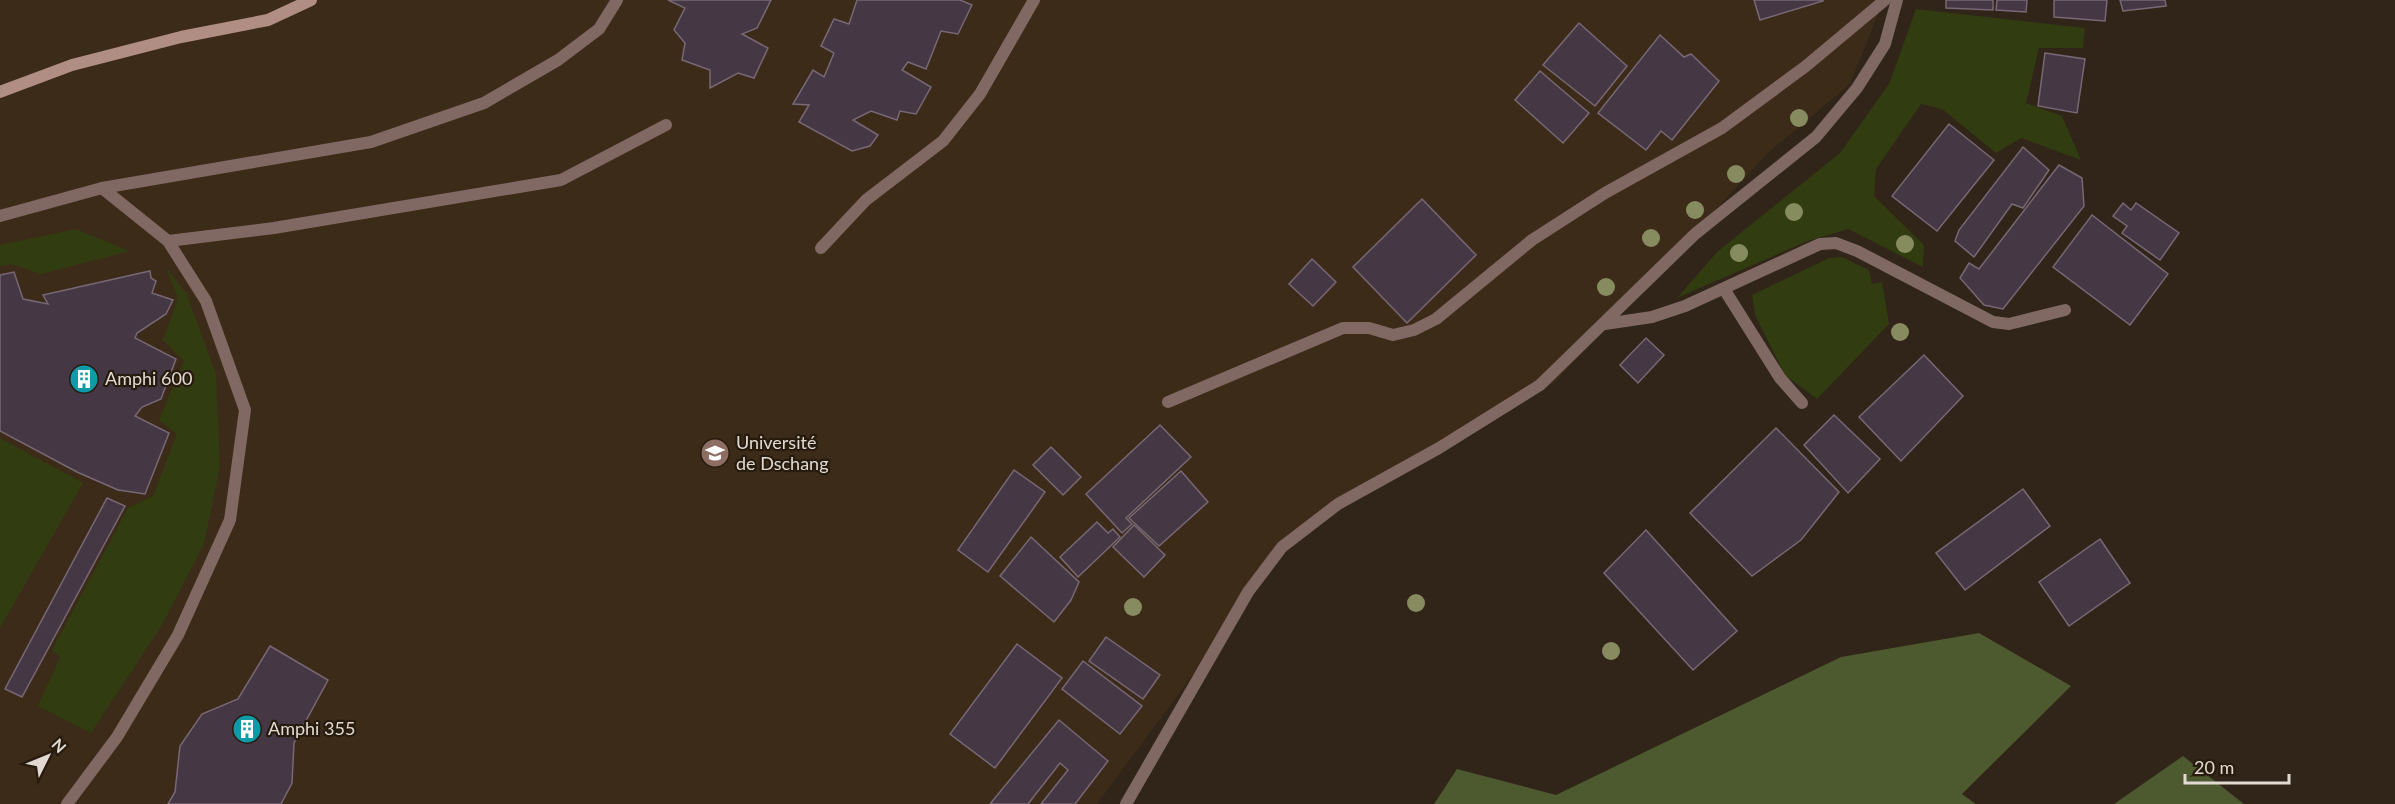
<svg xmlns="http://www.w3.org/2000/svg" width="2395" height="804" font-family="Lato,sans-serif">
<style>
.built{fill:#3d2b19}
.green{fill:#313c11}
.forest{fill:#4d592e}
.building{fill:#463744;stroke:#786876;stroke-width:1.5}
.lines{fill:none;stroke-linecap:round;stroke-linejoin:round}
.lane{stroke:#7f6962;stroke-width:12}
.street{stroke:#7f6962;stroke-width:12}
.secondary{stroke:#b18e84;stroke-width:12}
.tree{fill:#868c5f}
.labels{text-anchor:middle;stroke-width:4.5;stroke-linejoin:round;paint-order:stroke}
.poi-label{font-size:18px;fill:#e2dad2;stroke:#271b0e;text-anchor:start}
</style>
<rect width="100%" height="100%" fill="#312418"/>
<polygon class="built" points="0,0 1884,0 1850,84 1769,152 1554,383 1305,524 1097,804 0,804"/>
<g class="green">
<polygon points="1916,9 2085,28 2083,48 2039,48 2026,103 2062,116 2081,160 2021,138 1996,153 1942,109 1921,104 1876,169 1874,196 1924,245 1923,267 1848,229 1808,241 1677,298 1717,252 1840,153 1889,84"/>
<polygon points="76,229 130,251 41,274 12,264 0,266 0,245"/>
<polygon points="1842,257 1869,270 1872,284 1882,282 1889,324 1817,399 1785,375 1755,315 1752,295 1829,258"/>
<polygon points="166,267 187,295 216,374 220,466 204,544 162,625 91,733 38,706 60,657 52,650 128,508 153,496 177,434 159,420 184,361 163,340 178,299"/>
<polygon points="0,438 83,483 0,628"/>
</g>
<g class="forest">
<polygon points="1979,633 2071,686 1962,794 1976,804 1434,804 1457,769 1556,795 1841,657"/>
<polygon points="2183,756 2244,804 2114,804"/>
</g>
<g class="building">
<polygon points="668,0 771,0 757,28 742,34 768,48 754,78 738,73 710,88 710,70 682,60 685,43 674,30 685,8"/>
<polygon points="857,0 960,0 972,5 958,34 941,31 926,69 908,62 902,70 931,87 916,114 900,111 897,120 871,111 853,120 878,135 870,146 852,151 799,122 809,105 793,104 813,70 824,77 834,53 821,46 834,19 849,24"/>
<polygon points="1754,0 1823,0 1823,1 1760,20"/>
<polygon points="1946,0 1993,0 1993,10 1946,8"/>
<polygon points="1997,0 2027,0 2026,12 1996,10"/>
<polygon points="2054,0 2107,0 2105,21 2054,17"/>
<polygon points="2120,0 2165,0 2166,6 2123,11"/>
<polygon points="1579,23 1627,66 1595,106 1543,65"/>
<polygon points="1660,35 1684,57 1691,54 1719,81 1672,140 1661,131 1646,150 1598,113"/>
<polygon points="2045,53 2085,59 2077,113 2038,106"/>
<polygon points="1540,71 1589,113 1563,143 1515,100"/>
<polygon points="1949,124 1994,160 1937,231 1892,196"/>
<polygon points="2023,147 2049,170 2023,208 2012,204 1974,257 1955,241 1959,230"/>
<polygon points="2059,165 2082,178 2084,206 2003,309 1984,305 1960,278 1969,263 1979,269"/>
<polygon points="1422,199 1476,255 1407,323 1353,267"/>
<polygon points="2123,203 2131,210 2136,203 2179,233 2160,260 2122,233 2127,226 2113,216"/>
<polygon points="2092,215 2168,274 2130,325 2053,267"/>
<polygon points="1312,259 1336,282 1313,306 1289,284"/>
<polygon points="150,271 151,278 156,281 152,293 173,300 166,314 137,333 135,338 176,359 161,399 142,407 135,416 169,433 145,494 118,490 77,472 0,431 0,275 14,272 23,299 48,304 43,295"/>
<polygon points="1646,338 1664,355 1638,383 1620,365"/>
<polygon points="1924,355 1963,396 1901,461 1859,417"/>
<polygon points="1834,415 1880,459 1848,493 1804,445"/>
<polygon points="1160,425 1191,457 1126,518 1132,524 1122,533 1086,494"/>
<polygon points="1776,428 1839,492 1801,540 1752,576 1690,513"/>
<polygon points="1051,447 1081,477 1063,495 1033,465"/>
<polygon points="1014,470 1045,492 988,572 958,550"/>
<polygon points="1181,471 1208,502 1159,546 1129,518"/>
<polygon points="2023,489 2050,526 1965,590 1936,553"/>
<polygon points="107,498 125,506 22,697 5,689"/>
<polygon points="1097,522 1108,533 1113,529 1120,537 1078,577 1060,557"/>
<polygon points="1134,525 1165,555 1144,577 1113,547"/>
<polygon points="1646,530 1737,631 1693,670 1604,573"/>
<polygon points="1031,537 1079,582 1071,600 1054,622 1000,576"/>
<polygon points="2100,539 2130,583 2069,626 2039,582"/>
<polygon points="1106,637 1160,675 1143,699 1089,661"/>
<polygon points="1017,644 1062,678 995,768 950,734"/>
<polygon points="270,646 328,680 294,743 292,783 281,804 168,804 175,792 180,746 202,714 238,699"/>
<polygon points="1083,661 1142,706 1120,734 1062,689"/>
<polygon points="1059,720 1108,761 1075,804 1041,804 1068,770 1060,763 1028,804 990,804"/>
</g>
<g class="lines">
<polyline class="lane" points="102,188 168,241 274,228 561,180 666,125"/>
<g class="street">
<polyline points="0,216 102,188 371,142 484,103 558,60 599,29 617,0"/>
<polyline points="821,248 866,200 943,141 980,94 1034,0"/>
<polyline points="1724,289 1780,378 1802,403"/>
<polyline points="1605,324 1652,317 1685,306 1820,244 1836,243 1857,251 1993,322 2009,324 2065,310"/>
<polyline points="1168,402 1343,328 1369,328 1393,335 1414,330 1436,319 1532,240 1605,193 1722,128 1806,66 1885,0"/>
<polyline points="67,804 117,737 178,635 230,520 245,410 206,301 168,241"/>
<polyline points="1126,804 1248,592 1282,547 1338,504 1439,448 1540,385 1695,234 1816,137 1857,88 1885,44 1897,0"/>
</g>
<polyline class="secondary" points="0,92 72,65 181,37 268,20 311,0"/>
</g>
<g class="tree">
<circle cx="1799" cy="118" r="9"/>
<circle cx="1736" cy="174" r="9"/>
<circle cx="1695" cy="210" r="9"/>
<circle cx="1794" cy="212" r="9"/>
<circle cx="1651" cy="238" r="9"/>
<circle cx="1905" cy="244" r="9"/>
<circle cx="1739" cy="253" r="9"/>
<circle cx="1606" cy="287" r="9"/>
<circle cx="1900" cy="332" r="9"/>
<circle cx="1416" cy="603" r="9"/>
<circle cx="1133" cy="607" r="9"/>
<circle cx="1611" cy="651" r="9"/>
</g>
<defs>
<g id="building-disc" transform="scale(1.5)"><circle r="9.5" fill="#0f9aa8" stroke="#271b0e"/><path d="M-4-6H4V6H1V3H-1V6H-4ZM-2.5-4.3h1.7v1.8h-1.7ZM.8-4.3h1.7v1.8H.8ZM-2.5-1h1.7V.8h-1.7ZM.8-1h1.7V.8H.8Z" fill="#fff"/></g>
<g id="university-disc" transform="scale(1.5)"><circle r="9.5" fill="#8d6e63" stroke="#271b0e"/><path d="M0-5L7-2L0 1L-7-2ZM-4 1L0 2.5L4 1V4Q0 6-4 4Z" fill="#fff"/></g>
</defs>
<g fill-rule="evenodd">
<use href="#building-disc" x="84" y="379"/>
<use href="#university-disc" x="715" y="453"/>
<use href="#building-disc" x="247" y="729"/>
</g>
<g class="labels">
<g class="poi-label">
<text x="105" y="385">Amphi 600</text>
<text x="736" y="449">Université<tspan x="736" dy="21">de Dschang</tspan></text>
<text x="268" y="735">Amphi 355</text>
</g>
</g>
<g transform="translate(48 756) rotate(47)" stroke="#271b0e" stroke-width="4.5" paint-order="stroke">
<path d="M0-4.5L10 22L0 15L-10 22Z" fill="#e2dad2"/>
<text y="-9" font-size="16" font-weight="bold" text-anchor="middle" fill="#e2dad2">N</text>
</g>
<path d="M2185 774v9h104v-9" fill="none" stroke="#e2dad2" stroke-width="3"/>
<text x="2194" y="774" font-size="18" fill="#e2dad2" stroke="#271b0e" stroke-width="4.5" paint-order="stroke">20 m</text>
</svg>
